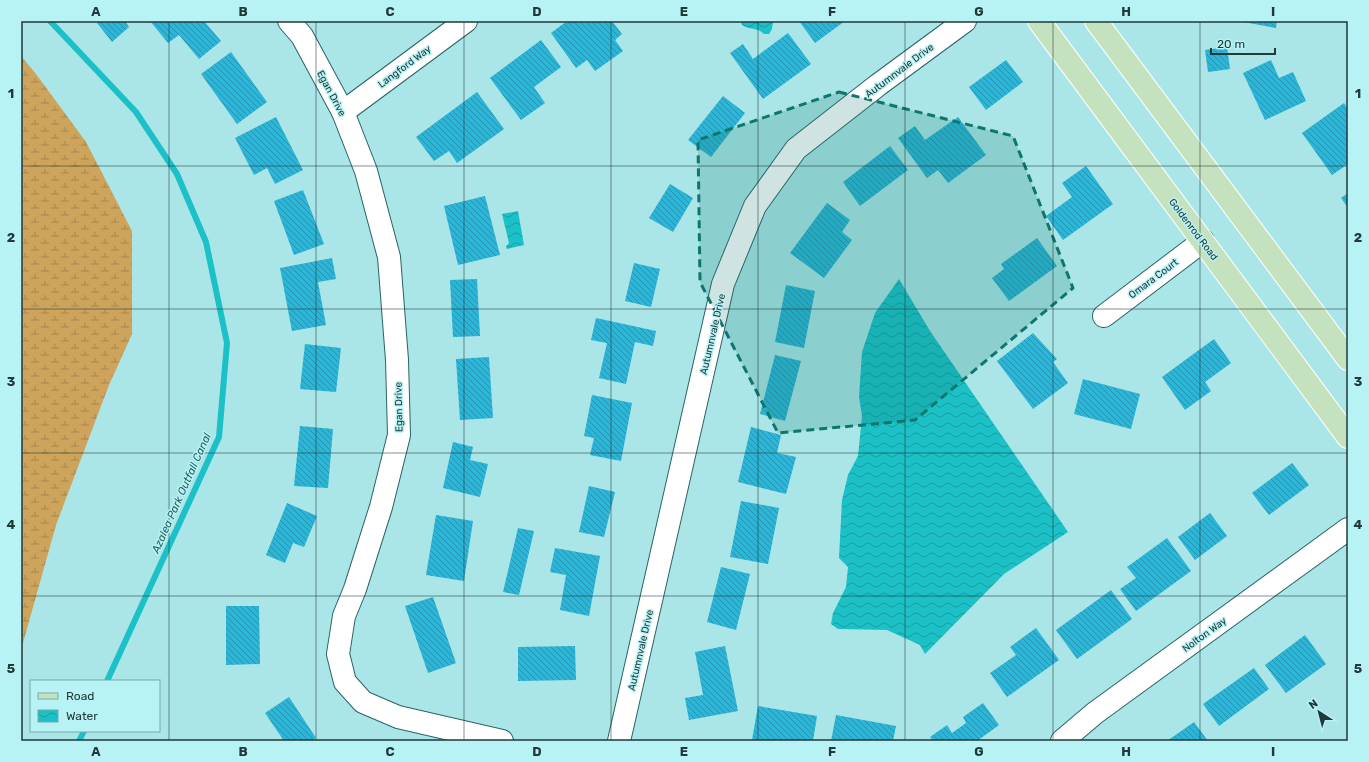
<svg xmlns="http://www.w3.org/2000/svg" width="1369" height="762" font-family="Rubik,sans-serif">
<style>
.wetland{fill:url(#wetland-marsh)}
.water{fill:url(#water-waves)}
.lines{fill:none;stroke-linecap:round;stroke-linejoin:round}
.stream{stroke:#1bc1c6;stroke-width:6}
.building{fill:url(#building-back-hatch)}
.minor-casing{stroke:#2a6466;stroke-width:24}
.major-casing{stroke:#fff;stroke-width:24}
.minor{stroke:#fff;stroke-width:22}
.major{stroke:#c5e2be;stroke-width:22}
.marked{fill:#0f766e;fill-opacity:0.2;stroke:#0f766e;stroke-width:3;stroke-dasharray:8 5;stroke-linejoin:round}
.grid{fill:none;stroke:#21393a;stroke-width:1;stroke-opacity:0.55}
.labels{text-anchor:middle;stroke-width:3;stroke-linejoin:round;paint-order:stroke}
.street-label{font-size:10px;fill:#21393a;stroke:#b7f2f4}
.water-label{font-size:11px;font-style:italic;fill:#266164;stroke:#b7f2f4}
.neatline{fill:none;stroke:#21393a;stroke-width:1.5}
.grid-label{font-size:13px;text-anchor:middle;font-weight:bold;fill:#21393a}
</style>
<defs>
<pattern id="wetland-marsh" width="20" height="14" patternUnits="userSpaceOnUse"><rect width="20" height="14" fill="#cea45d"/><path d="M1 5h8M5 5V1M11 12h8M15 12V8" fill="none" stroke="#a7874e"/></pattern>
<pattern id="water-waves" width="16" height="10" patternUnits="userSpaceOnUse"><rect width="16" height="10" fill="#1bc1c6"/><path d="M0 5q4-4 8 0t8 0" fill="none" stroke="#189ea2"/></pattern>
<pattern id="building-back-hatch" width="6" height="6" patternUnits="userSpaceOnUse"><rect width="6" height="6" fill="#29b6d8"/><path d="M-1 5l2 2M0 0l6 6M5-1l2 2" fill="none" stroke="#2395b0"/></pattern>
</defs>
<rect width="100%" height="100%" fill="#aae5e7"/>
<polygon class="wetland" points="21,56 36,74 86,142 132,231 132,334 109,385 56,525 21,650"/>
<g class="water">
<path d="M741 21H773L772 29 769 34H764C757 27 749 30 742 25Z"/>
<polygon points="518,211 524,245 507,249 506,246 509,243 502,214"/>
<polygon points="899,279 930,331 1068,532 1004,574 925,654 920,645 887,630 838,629 831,624 833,613 846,587 848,567 839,558 842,500 848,475 858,456 862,416 859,397 862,352 875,313"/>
</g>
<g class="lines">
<g class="stream">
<polyline points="50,21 136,112 177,174 206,242 227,343 219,437 107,681"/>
<polyline points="79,741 84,731"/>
</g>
</g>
<g class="building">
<polygon points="99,21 125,21 129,27 112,42 97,23"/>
<polygon points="150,21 204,21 221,41 199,59 179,35 168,43"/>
<polygon points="567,21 612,21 622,34 615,40 623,51 595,71 587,60 576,68 551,33"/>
<polygon points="799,21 845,21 815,43"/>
<polygon points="1238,21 1277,21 1276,28"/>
<polygon points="788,33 811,64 763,99 730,53 743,44 753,59"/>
<polygon points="541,40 561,67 534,87 545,103 521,120 490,78"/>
<polygon points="1227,47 1230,69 1208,72 1205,50"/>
<polygon points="231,52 267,102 237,124 201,74"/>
<polygon points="1006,60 1023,82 986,110 969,87"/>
<polygon points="1271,60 1279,78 1293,72 1306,101 1265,120 1243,73"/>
<polygon points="477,92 504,129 457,163 449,151 434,161 416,137"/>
<polygon points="723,96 745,113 711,157 688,140"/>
<polygon points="1344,103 1348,109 1348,164 1332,175 1302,133"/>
<polygon points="276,117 303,170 275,184 267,168 254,175 235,138"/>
<polygon points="958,117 986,155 948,183 938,170 927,178 898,138 915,126 925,140"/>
<polygon points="890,146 908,170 860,206 843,182"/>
<polygon points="1086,166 1113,204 1063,240 1046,216 1072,197 1062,183"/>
<polygon points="670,184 693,198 673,232 649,218"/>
<polygon points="303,190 324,244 294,255 274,201"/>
<polygon points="1348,193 1348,208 1341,198"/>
<polygon points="485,196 500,255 458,265 444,206"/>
<polygon points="827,203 850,220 842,232 852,240 824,278 790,253"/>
<polygon points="1037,238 1057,266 1009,301 992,278 1004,269 1001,264"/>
<polygon points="332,258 336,279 318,282 326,325 292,331 280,268"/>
<polygon points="634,263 660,269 651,307 625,301"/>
<polygon points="477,279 480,336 453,337 450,280"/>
<polygon points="786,285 815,291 804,348 775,342"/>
<polygon points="596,318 656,331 653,346 635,342 626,384 599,378 607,343 591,340"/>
<polygon points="1033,333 1057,359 1053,362 1068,383 1033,409 997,361"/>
<polygon points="1214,339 1231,363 1205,382 1211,391 1185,410 1162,377"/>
<polygon points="305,344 341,348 336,392 300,389"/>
<polygon points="775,355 801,361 785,421 760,414"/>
<polygon points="489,357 493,418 460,420 456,359"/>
<polygon points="1083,379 1140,394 1131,429 1074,414"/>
<polygon points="592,395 632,403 621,461 590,455 594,438 584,436"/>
<polygon points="300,426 333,429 328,488 294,486"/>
<polygon points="751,427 781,435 777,453 796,457 786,494 738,482"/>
<polygon points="453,442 473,447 470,460 488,464 480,497 443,488"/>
<polygon points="1292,463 1309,485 1269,515 1252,493"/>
<polygon points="589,486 615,492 604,537 579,532"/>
<polygon points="741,501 779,508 768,564 730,557"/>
<polygon points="287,503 317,516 304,547 293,543 285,563 266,555"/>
<polygon points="1210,513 1227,536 1195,560 1178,537"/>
<polygon points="436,515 473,521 464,581 426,575"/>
<polygon points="518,528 534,531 519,595 503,592"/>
<polygon points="1167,538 1191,571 1136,611 1120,589 1136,578 1127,567"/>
<polygon points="555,548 600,556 589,616 560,610 566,575 550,572"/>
<polygon points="721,567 750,574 736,630 707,622"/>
<polygon points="1111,590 1132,619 1077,659 1056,630"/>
<polygon points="433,597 456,663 428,673 405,606"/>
<polygon points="226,606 259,606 260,664 226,665"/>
<polygon points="1036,628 1059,660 1007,697 990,673 1016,655 1010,647"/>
<polygon points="1305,635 1326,664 1286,693 1265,665"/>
<polygon points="575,646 576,680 518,681 518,647"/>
<polygon points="725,646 738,711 689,720 685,698 703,695 695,652"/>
<polygon points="1254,668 1269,689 1219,726 1203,704"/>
<polygon points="289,697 316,738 311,741 284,741 265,713"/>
<polygon points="983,703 999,725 977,741 933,741 930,737 947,725 952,733 966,723 963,717"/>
<polygon points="758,706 817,716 813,741 752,740"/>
<polygon points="836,715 896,726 893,741 831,741"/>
<polygon points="1194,722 1208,741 1167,741"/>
</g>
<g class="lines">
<g class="minor-casing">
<g id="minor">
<polyline points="289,21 302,36 343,112 366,171 389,257 397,360 399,435 381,507 355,589 344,616 338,654 345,682 363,702 398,717 502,741"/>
<polyline points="343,112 466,21"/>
<polyline points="1104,316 1203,241"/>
<polyline points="619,741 723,284 755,206 796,149 878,85 965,21"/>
<polyline points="1062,741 1095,713 1348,529"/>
</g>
</g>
<g class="major-casing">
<g id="major">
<polyline points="1039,21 1348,437"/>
<polyline points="1096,21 1348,359"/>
</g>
</g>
<use href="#minor" class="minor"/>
<use href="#major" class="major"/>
</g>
<path class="marked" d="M839 92 1013 136 1073 288 915 420 778 433 700 282 698 140Z"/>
<path class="grid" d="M169 21V741M316 21V741M464 21V741M611 21V741M758 21V741M905 21V741M1053 21V741M1200 21V741M21 166H1348M21 309H1348M21 453H1348M21 596H1348"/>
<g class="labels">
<g class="street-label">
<text transform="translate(404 66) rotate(-37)" y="4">Langford Way</text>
<text transform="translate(899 70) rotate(-37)" y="4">Autumnvale Drive</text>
<text transform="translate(332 93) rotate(62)" y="4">Egan Drive</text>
<text transform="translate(1194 229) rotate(53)" y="4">Goldenrod Road</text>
<text transform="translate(1153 278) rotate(-37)" y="4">Omara Court</text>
<text transform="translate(712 334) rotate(-77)" y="4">Autumnvale Drive</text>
<text transform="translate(398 407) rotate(-91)" y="4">Egan Drive</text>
<text transform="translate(1204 634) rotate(-36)" y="4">Nolton Way</text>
<text transform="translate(640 650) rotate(-77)" y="4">Autumnvale Drive</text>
</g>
<g class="water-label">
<text transform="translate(181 493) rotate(-66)" y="4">Azalea Park Outfall Canal</text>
</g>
</g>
<rect width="1369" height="762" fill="none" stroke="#b7f2f4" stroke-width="44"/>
<rect x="30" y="680" width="130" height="52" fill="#b7f2f4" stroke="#7ba8aa"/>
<rect x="38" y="693" width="20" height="6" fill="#c5e2be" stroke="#7ba8aa"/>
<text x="66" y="700" font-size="12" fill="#21393a">Road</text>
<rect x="38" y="710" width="20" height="12" fill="url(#water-waves)" stroke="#7ba8aa"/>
<text x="66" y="720" font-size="12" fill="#21393a">Water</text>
<g transform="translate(1319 712) rotate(324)" stroke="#b7f2f4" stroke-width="3" paint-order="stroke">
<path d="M0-3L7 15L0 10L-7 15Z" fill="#21393a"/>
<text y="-6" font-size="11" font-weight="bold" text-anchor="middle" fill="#21393a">N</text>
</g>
<path d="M1211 48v6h64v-6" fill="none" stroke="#21393a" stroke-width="2"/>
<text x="1217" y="48" font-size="12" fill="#21393a" stroke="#b7f2f4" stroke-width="3" paint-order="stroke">20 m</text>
<rect x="22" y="22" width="1325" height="718" class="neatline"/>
<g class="grid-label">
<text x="96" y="16">A</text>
<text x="243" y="16">B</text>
<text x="390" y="16">C</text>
<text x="537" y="16">D</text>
<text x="684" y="16">E</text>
<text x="832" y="16">F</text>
<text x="979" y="16">G</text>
<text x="1126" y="16">H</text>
<text x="1273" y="16">I</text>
<text x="11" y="98">1</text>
<text x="1358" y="98">1</text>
<text x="11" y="242">2</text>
<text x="1358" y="242">2</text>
<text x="11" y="386">3</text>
<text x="1358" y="386">3</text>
<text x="11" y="529">4</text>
<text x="1358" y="529">4</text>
<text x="11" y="673">5</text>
<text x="1358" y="673">5</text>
<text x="96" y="756">A</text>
<text x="243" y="756">B</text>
<text x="390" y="756">C</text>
<text x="537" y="756">D</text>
<text x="684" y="756">E</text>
<text x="832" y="756">F</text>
<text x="979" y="756">G</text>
<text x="1126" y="756">H</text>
<text x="1273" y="756">I</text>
</g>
</svg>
